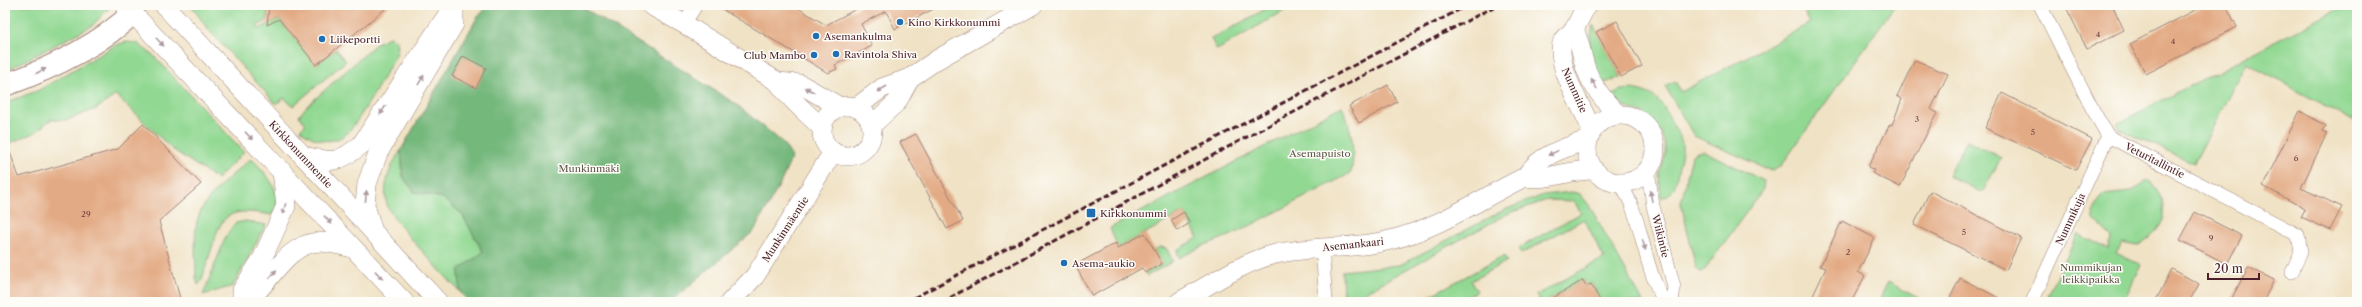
<svg xmlns="http://www.w3.org/2000/svg" width="2362" height="307" font-family="'Libre Caslon Text',serif">
<style>
.green{fill:#91d892;stroke:#6e7c5e}
.forest{fill:#74b87c;stroke:#5f6c54}
.building{fill:#e3ab85}
.lines{fill:none;stroke-linecap:round;stroke-linejoin:round}
.street-casing{stroke:#9d8078;stroke-width:14}
.secondary-casing{stroke:#9d8078;stroke-width:20}
.highway-casing{stroke:#9d8078;stroke-width:24}
.street{stroke:#fff;stroke-width:13}
.secondary{stroke:#fff;stroke-width:19}
.highway{stroke:#fff;stroke-width:22}
.rail{stroke:#4a1f2b;stroke-width:3;stroke-dasharray:6 3;stroke-linecap:butt}
.oneway{fill:#ae9aa0}
.poi-dot{fill:#1f6fb2;stroke:#fdfcf7;stroke-width:1.5}
.labels{text-anchor:middle;stroke-width:3;stroke-linejoin:round;paint-order:stroke}
.number-label{font-size:8px;fill:#704242}
.poi-label{font-size:10px;fill:#4a1f2b;stroke:#fdfcf7;text-anchor:start}
.street-label{font-size:10px;fill:#4a1f2b;stroke:#fdfcf7}
.park-label{font-size:10px;fill:#5f564a;stroke:#fdfcf7}
</style>
<rect width="100%" height="100%" fill="#fdfcf7"/>
<filter id="ink" filterUnits="userSpaceOnUse"><feTurbulence type="fractalNoise" baseFrequency=".025" numOctaves="2"/><feDisplacementMap in="SourceGraphic" scale="8" xChannelSelector="R" yChannelSelector="G"/><feConvolveMatrix kernelMatrix="1 2 1 2 8 2 1 2 1" color-interpolation-filters="sRGB"/></filter>
<filter id="wash" filterUnits="userSpaceOnUse"><feTurbulence type="fractalNoise" baseFrequency=".012" numOctaves="4" result="noise"/><feDisplacementMap in="SourceGraphic" scale="16" xChannelSelector="R" yChannelSelector="G"/><feGaussianBlur stdDeviation="0.9" result="paint"/><feColorMatrix in="noise" values="0 0 0 0 0 0 0 0 0 0 0 0 0 0 0 0 0 1.4 0 .05"/><feComposite in="paint" operator="in"/></filter>
<g filter="url(#wash)">
<rect width="100%" height="100%" fill="#f0e2c5"/>
<g class="green">
<polygon points="5,5 110,5 111,6 92,26 5,71"/>
<polygon points="191,5 268,5 267,21 257,26 259,29 279,19 316,65 336,49 346,61 293,106 284,98 276,104 207,28"/>
<polygon points="1273,5 1294,5 1217,50 1211,39"/>
<polygon points="1815,5 1895,5 1781,166 1772,171 1694,136 1665,86 1675,81 1681,92 1810,23 1804,12"/>
<polygon points="2346,5 2357,5 2357,123 2246,63 2194,163 2119,129 2116,124"/>
<path d="M1593 25 1621 77 1602 84C1589 63 1587 50 1593 25Z"/>
<path d="M389 37 397 41 398 47 396 55C386 72 358 125 345 135 331 145 312 141 300 129L306 124 299 116 306 107 377 43Z"/>
<polygon points="126,42 137,43 154,56 244,152 217,179 172,149 116,95 96,109 67,120 50,120 36,132 5,145 5,103 39,90 116,45"/>
<path d="M1631 89C1657 93 1662 102 1673 125 1677 131 1681 137 1682 144 1683 153 1679 164 1678 172 1675 185 1675 194 1661 198L1659 175 1665 156V145L1661 132 1644 114 1625 107 1610 95 1621 90Z"/>
<path d="M1342 106C1351 126 1356 151 1351 173L1232 235 1205 245 1179 258 1177 250 1198 238 1184 212 1118 248 1110 228Z"/>
<polygon points="1967,140 2001,158 1982,193 1948,175"/>
<path d="M401 150 403 177 414 192 443 198 462 214 483 252 459 270 460 292C445 275 392 222 387 205 382 185 390 167 401 150Z"/>
<polygon points="1704,151 1764,181 1763,189 1704,271 1700,272 1696,268 1681,203 1692,155 1697,152"/>
<path d="M249 160H253C267 175 286 194 272 215 217 205 222 220 206 266 204 272 202 282 198 285L196 278C196 261 193 233 198 218 204 197 233 175 249 160Z"/>
<path d="M2148 180C2174 207 2168 227 2137 246L2122 243 2116 253 2141 265 2123 302H2062L2047 295 2078 234 2108 249 2113 238 2094 220 2093 213 2102 195 2131 192Z"/>
<polygon points="1572,192 1580,194 1589,205 1643,302 1601,302 1599,298 1590,295 1596,291 1592,283 1586,286 1583,280 1549,300 1550,302 1540,302 1536,295 1604,258 1584,219 1521,254 1519,248 1581,213 1574,201 1547,200 1507,214 1347,302 1343,302 1342,271 1400,265 1504,210 1544,195"/>
<polygon points="246,221 266,225 233,286 203,295 226,236 236,223"/>
<polygon points="1160,247 1166,248 1173,261 1147,276 1145,273 1162,264 1154,250"/>
<polygon points="1504,256 1507,261 1471,281 1477,291 1467,297 1470,302 1418,302"/>
<polygon points="1888,282 1924,301 1924,302 1878,302"/>
</g>
<polygon class="forest" points="489,5 579,5 736,104 782,142 792,157 780,184 754,231 670,302 469,302 460,292 459,270 483,252 462,214 443,198 415,192 403,177 401,150 477,18"/>
<g id="blocks">
<g class="building">
<polygon points="268,5 390,5 316,65 279,19 267,25 269,7"/>
<polygon points="715,5 793,5 826,25 864,5 941,5 895,29 886,11 861,24 872,46 835,65 837,69 828,73"/>
<polygon points="2065,5 2112,5 2124,30 2087,49"/>
<polygon points="2205,5 2226,5 2237,27 2146,74 2130,44"/>
<polygon points="1617,21 1642,66 1621,77 1596,32"/>
<polygon points="463,56 486,68 476,88 452,76"/>
<polygon points="1915,60 1948,74 1931,109 1937,113 1900,187 1872,173 1874,170 1868,167 1890,124 1892,125 1902,99 1897,96"/>
<polygon points="1388,85 1397,102 1359,123 1349,106"/>
<polygon points="2002,93 2092,139 2076,170 1985,128"/>
<polygon points="2300,111 2326,126 2323,131 2327,133 2301,188 2342,207 2330,230 2301,217 2305,209 2263,186"/>
<polygon points="143,124 201,184 159,221 181,302 5,302 5,144 7,144 19,177 118,149"/>
<polygon points="916,134 963,221 947,229 900,142"/>
<polygon points="1930,191 2021,238 2006,270 1914,225"/>
<polygon points="1184,212 1190,223 1177,231 1171,220"/>
<polygon points="2195,212 2242,236 2227,264 2180,240"/>
<polygon points="1842,221 1875,238 1858,272 1865,276 1851,302 1810,302 1826,268 1820,266"/>
<polygon points="1145,233 1162,264 1145,273 1142,268 1092,296 1075,265 1116,243 1118,248"/>
<polygon points="2248,267 2274,280 2263,302 2230,302"/>
<polygon points="2172,269 2199,284 2189,302 2155,302"/>
<polygon points="1960,278 2007,302 1948,302"/>
<polygon points="1583,280 1586,286 1591,284 1601,302 1546,302"/>
</g>
</g>
</g>
<g filter="url(#ink)">
<use href="#blocks" fill-opacity="0" stroke="#9d8078" stroke-width="1"/>
<g class="lines">
<g class="street-casing">
<g id="street">
<polyline points="2040,5 2093,110 2108,136 2298,235 2301,252 2292,272"/>
<polyline points="684,24 696,5"/>
<polyline points="1648,170 1653,206 1674,287 1672,302"/>
<path d="M1620 183C1644 219 1642 266 1665 302"/>
<polyline points="1322,247 1326,302"/>
<polyline points="2032,302 2108,136"/>
</g>
</g>
<g class="secondary-casing">
<g id="secondary">
<polyline points="125,5 404,302"/>
<polyline points="164,5 438,302"/>
<path d="M650 5 684 24 778 82C790 100 807 113 822 128"/>
<path d="M1588 5C1581 13 1579 22 1574 29 1571 34 1566 35 1563 40 1553 64 1584 108 1592 131"/>
<path d="M1574 30C1581 43 1581 55 1586 69 1592 85 1605 103 1618 114"/>
<polyline points="778,82 800,84 840,107"/>
<circle cx="847" cy="131" r="25"/>
<polyline points="857,107 882,88 910,78 938,59 1033,5"/>
<circle cx="1621" cy="149" r="34"/>
<polyline points="872,125 897,102 910,78"/>
<path d="M303 156C332 162 336 165 361 145L446 17"/>
<path d="M1525 177C1548 181 1571 169 1594 170"/>
<polyline points="372,228 365,205 367,184 378,153 454,24 454,11"/>
<polyline points="242,302 242,290 263,257 286,206 282,171"/>
<path d="M246 302C270 284 285 244 319 242 330 242 343 246 353 248"/>
<polyline points="730,302 755,276 833,152"/>
<path d="M1179 302C1208 286 1244 261 1276 254 1314 245 1353 250 1390 240 1438 229 1481 198 1525 177 1539 155 1564 148 1588 140"/>
</g>
</g>
<g class="highway-casing">
<path id="highway" d="M5 85C50 69 98 46 133 13"/>
</g>
<use href="#street" class="street"/>
<use href="#secondary" class="secondary"/>
<use href="#highway" class="highway"/>
<g class="rail">
<polyline points="906,302 1468,5"/>
<polyline points="942,302 1230,146 1497,5"/>
</g>
</g>
<defs><path id="oneway-solid" d="M-6-.8H1V-3.2L6.5 0L1 3.2V.8H-6Z"/></defs>
<g class="oneway">
<use href="#oneway-solid" transform="translate(160 42) rotate(46)"/>
<use href="#oneway-solid" transform="translate(41 71) rotate(-28)"/>
<use href="#oneway-solid" transform="translate(421 80) rotate(-59)"/>
<use href="#oneway-solid" transform="translate(1594 84) rotate(-121)"/>
<use href="#oneway-solid" transform="translate(882 89) rotate(150)"/>
<use href="#oneway-solid" transform="translate(810 90) rotate(-151)"/>
<use href="#oneway-solid" transform="translate(383 110) rotate(123)"/>
<use href="#oneway-solid" transform="translate(249 136) rotate(47)"/>
<use href="#oneway-solid" transform="translate(1553 153) rotate(154)"/>
<use href="#oneway-solid" transform="translate(366 196) rotate(-84)"/>
<use href="#oneway-solid" transform="translate(1651 196) rotate(-100)"/>
<use href="#oneway-solid" transform="translate(284 209) rotate(108)"/>
<use href="#oneway-solid" transform="translate(328 220) rotate(47)"/>
<use href="#oneway-solid" transform="translate(1644 245) rotate(74)"/>
<use href="#oneway-solid" transform="translate(273 274) rotate(-51)"/>
<use href="#oneway-solid" transform="translate(379 275) rotate(47)"/>
</g>
</g>
<g class="poi-dot">
<circle cx="900" cy="22" r="4"/>
<circle cx="816" cy="36" r="4"/>
<circle cx="322" cy="39" r="4"/>
<circle cx="836" cy="54" r="4"/>
<circle cx="814" cy="55" r="4"/>
<rect x="1086" y="208" width="10" height="10" rx="2"/>
<circle cx="1064" cy="263" r="4"/>
</g>
<g class="labels">
<g class="number-label">
<text x="2098" y="37">4</text>
<text x="2173" y="44">4</text>
<text x="1917" y="122">3</text>
<text x="2033" y="135">5</text>
<text x="2296" y="161">6</text>
<text x="86" y="217">29</text>
<text x="1964" y="235">5</text>
<text x="2211" y="241">9</text>
<text x="1848" y="255">2</text>
</g>
<g class="poi-label">
<text x="908" y="26">Kino Kirkkonummi</text>
<text x="824" y="40">Asemankulma</text>
<text x="330" y="43">Liikeportti</text>
<text x="844" y="58">Ravintola Shiva</text>
<text x="806" y="59" text-anchor="end">Club Mambo</text>
<text x="1100" y="217">Kirkkonummi</text>
<text x="1072" y="267">Asema-aukio</text>
</g>
<g class="street-label">
<text transform="translate(1575 90) rotate(66)" y="4">Nummitie</text>
<text transform="translate(301 154) rotate(47)" y="4">Kirkkonummentie</text>
<text transform="translate(2155 160) rotate(27)" y="4">Veturitallintie</text>
<text transform="translate(2070 219) rotate(-65)" y="4">Nummikuja</text>
<text transform="translate(785 229) rotate(-57)" y="4">Munkinmäentie</text>
<text transform="translate(1661 236) rotate(76)" y="4">Wiikintie</text>
<text transform="translate(1353 244) rotate(-6)" y="4">Asemankaari</text>
</g>
<g class="park-label">
<text x="1320" y="157">Asemapuisto</text>
<text x="589" y="172">Munkinmäki</text>
<text x="2091" y="271">Nummikujan<tspan x="2091" dy="12">leikkipaikka</tspan></text>
</g>
</g>
<rect width="2362" height="307" fill="none" stroke="#fdfcf7" stroke-width="20"/>
<path d="M2208 273v6h51v-6" fill="none" stroke="#4a1f2b" stroke-width="2"/>
<text x="2214" y="273" font-size="12" fill="#4a1f2b" stroke="#fdfcf7" stroke-width="3" paint-order="stroke">20 m</text>
</svg>
